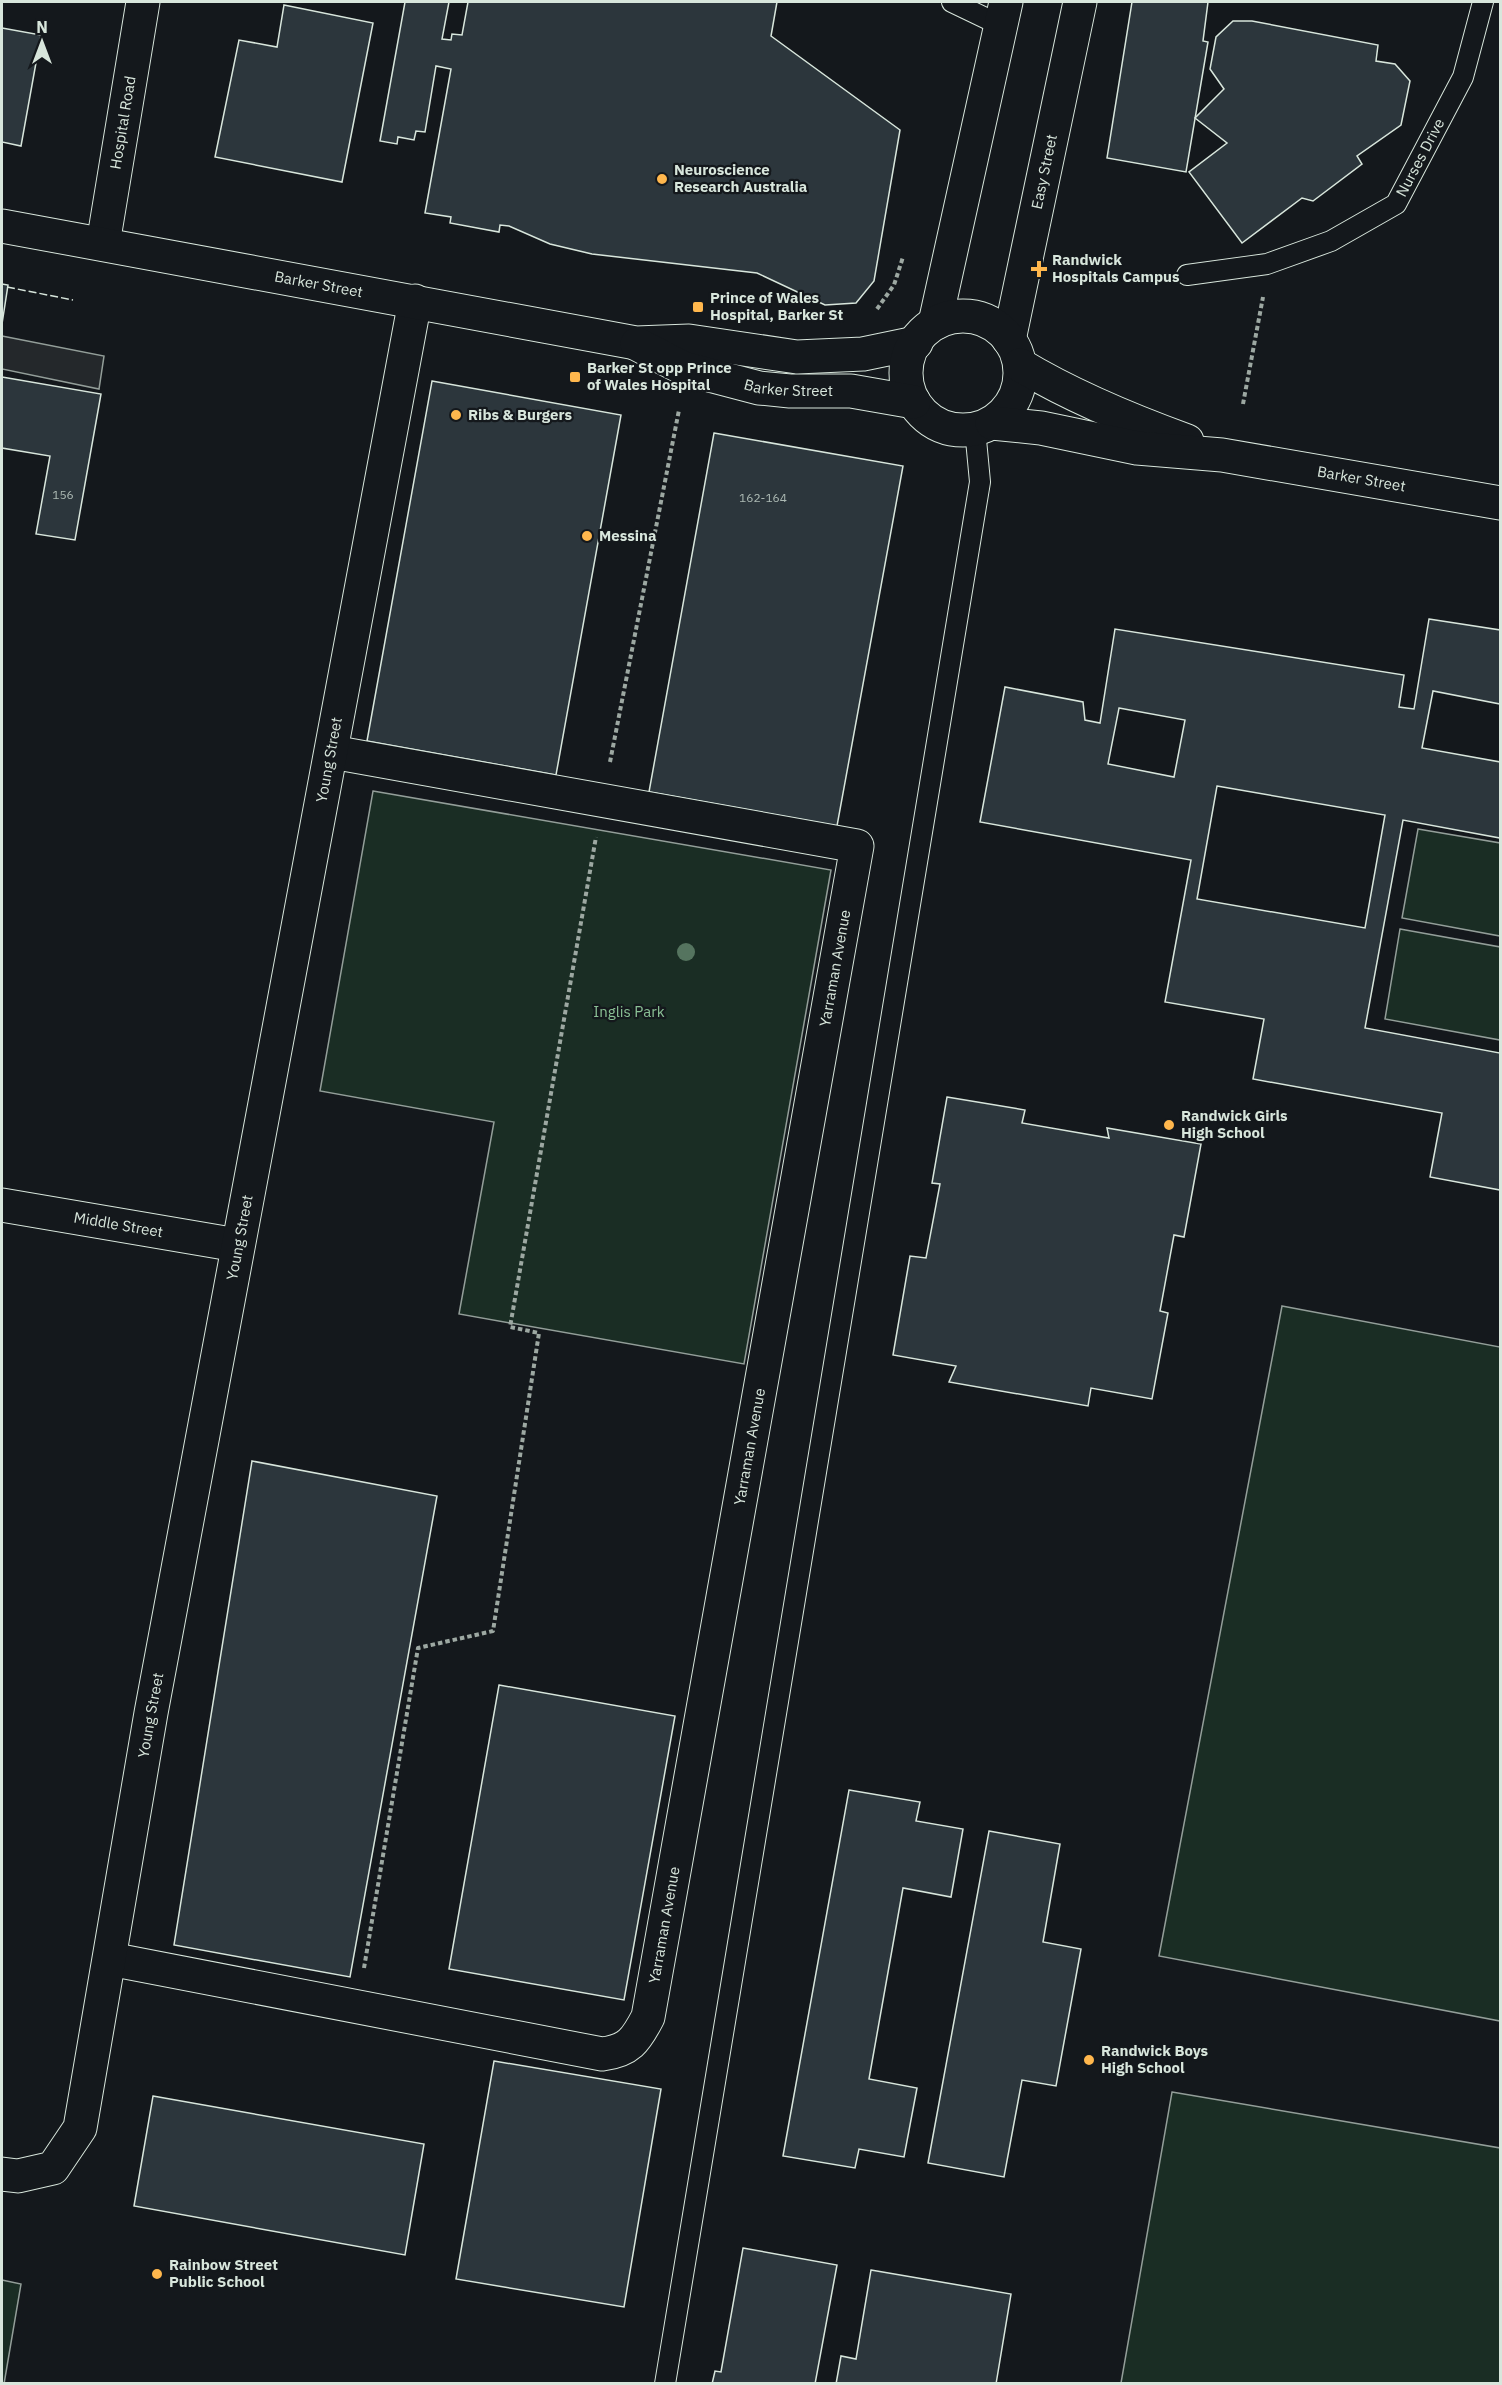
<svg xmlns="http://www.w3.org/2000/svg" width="1502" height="2385" font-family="'IBM Plex Sans',sans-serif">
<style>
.green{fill:#1a2d24;stroke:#939e99;stroke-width:1.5}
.parking{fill:#24282b;stroke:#939e99;stroke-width:1.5}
.building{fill:#2c363c;stroke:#d8e6dc;stroke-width:1.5;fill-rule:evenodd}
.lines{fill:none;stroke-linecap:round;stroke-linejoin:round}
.service-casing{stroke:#d8e6dc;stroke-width:22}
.minor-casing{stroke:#d8e6dc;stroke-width:35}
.secondary-casing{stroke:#d8e6dc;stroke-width:35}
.path{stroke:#9da8a2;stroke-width:4;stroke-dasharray:4.5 3;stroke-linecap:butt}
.service{stroke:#14181c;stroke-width:20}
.minor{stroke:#14181c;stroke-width:33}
.secondary{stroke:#14181c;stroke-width:33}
.fence{stroke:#d8e6dc;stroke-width:1.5;stroke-dasharray:8 3;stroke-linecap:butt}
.tree{fill:#55745f}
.poi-dot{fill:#ffb74d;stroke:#14181c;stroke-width:2}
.labels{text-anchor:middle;stroke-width:4.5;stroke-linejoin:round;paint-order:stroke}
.number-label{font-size:12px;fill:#adbab4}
.street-label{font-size:15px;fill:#d8e6dc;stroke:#14181c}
.poi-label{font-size:15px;font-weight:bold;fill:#d8e6dc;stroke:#14181c;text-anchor:start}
.park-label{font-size:15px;fill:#8ac095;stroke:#14181c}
</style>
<rect width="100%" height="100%" fill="#14181c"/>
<g class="green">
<polygon points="373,791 831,870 744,1364 459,1314 494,1122 320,1091"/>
<polygon points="1418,829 1500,843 1500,936 1402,918"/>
<polygon points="1400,929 1500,947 1500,1040 1385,1019"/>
<polygon points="1282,1306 1500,1347 1500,2021 1159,1956"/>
<polygon points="1172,2092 1500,2148 1500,2383 1121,2383"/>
<polygon points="2,2280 21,2284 4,2384 2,2383"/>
</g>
<polygon class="parking" points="2,336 104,356 99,389 2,369"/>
<g class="building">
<polygon points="405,2 449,2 442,39 451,40 452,34 462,35 468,2 777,2 771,36 900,130 874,281 856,303 825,305 757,273 592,254 550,244 509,226 500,225 499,232 450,223 451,217 425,213 451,69 436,66 425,132 416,131 414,140 398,137 397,144 380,141"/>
<polygon points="1132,2 1208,2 1203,41 1208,42 1186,172 1107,158"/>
<polygon points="284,5 373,23 342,182 215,157 239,40 277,47"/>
<polygon points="1233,21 1252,21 1378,45 1376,61 1395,64 1410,81 1401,125 1357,156 1362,164 1313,201 1302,198 1242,243 1189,172 1227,143 1195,118 1224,89 1210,69 1216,37"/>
<polygon points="2,28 41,35 21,146 2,142"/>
<polygon points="2,284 8,285 2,324"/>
<polygon points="2,377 101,394 75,540 36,534 50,456 2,448"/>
<polygon points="432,381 621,415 556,775 367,741"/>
<polygon points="714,433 903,466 837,826 649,792"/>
<path d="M1429 619 1500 630V704L1433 691 1422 748 1500 762V838L1403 820 1365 1028 1500 1053V1190L1430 1177 1442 1113 1253 1079 1264 1019 1165 1002 1191 860 980 822 1005 687 1083 702 1085 720 1100 723 1115 629 1404 675 1399 707 1414 709ZM1119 708 1185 720 1174 777 1108 764ZM1217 786 1385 815 1365 928 1197 899Z"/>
<polygon points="947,1097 1025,1110 1022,1123 1109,1138 1107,1128 1201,1144 1184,1237 1174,1235 1160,1311 1168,1313 1152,1399 1091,1388 1088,1406 949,1382 956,1366 893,1355 910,1256 926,1258 940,1184 932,1183"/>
<polygon points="252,1461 437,1496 350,1977 174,1945"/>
<polygon points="499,1685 675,1716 624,2000 449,1969"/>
<polygon points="849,1790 920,1802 916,1821 963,1829 951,1897 903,1888 869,2079 917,2088 904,2157 859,2149 855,2168 783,2156"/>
<polygon points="989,1831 1060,1844 1043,1942 1081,1949 1056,2086 1022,2080 1004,2177 928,2163"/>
<polygon points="494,2061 661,2089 624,2307 456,2279"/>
<polygon points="153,2096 424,2144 405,2255 134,2206"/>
<polygon points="743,2248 837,2265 815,2384 712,2384 715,2371 721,2372"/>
<polygon points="871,2270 1011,2294 996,2384 836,2384 841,2356 856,2359"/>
</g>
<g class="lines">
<g class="service-casing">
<g id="service">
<polyline points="952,2 1002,26"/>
<path id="s1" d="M1187 275 1267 264 1331 241 1396 204 1463 77 1483 2"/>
<polyline points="665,2384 980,482 975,429"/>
</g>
</g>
<g class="minor-casing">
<g id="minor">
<path id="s2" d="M103 244 143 2"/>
<polyline points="935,323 1006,2"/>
<path id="s3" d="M1009 340 1080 2"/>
<path id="s4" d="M2 1205 237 1245"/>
<path id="s5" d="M110 1959 602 2054C629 2051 636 2040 648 2017L857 846 332 752"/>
<path id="s6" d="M2 2174 18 2176 53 2168 80 2128 151 1713 415 301"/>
</g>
</g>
<g class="secondary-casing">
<g id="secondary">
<path id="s7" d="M2 226 636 343 689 341 797 357 863 354 916 343"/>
<circle cx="963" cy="373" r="57"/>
<path id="s8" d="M637 344 683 368 759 388 790 391H851L914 402"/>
<path d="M1020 365C1073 397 1129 420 1187 441"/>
<path id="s9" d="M992 423 1041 428 1137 448 1222 455 1500 503"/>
</g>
</g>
<g class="path">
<polyline points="877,309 894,285 903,257"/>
<polyline points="1243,404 1263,297"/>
<polyline points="610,762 679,410"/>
<polyline points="364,1968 418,1648 493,1631 539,1333 510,1327 596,837"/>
</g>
<use href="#service" class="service"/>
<use href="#minor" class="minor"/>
<use href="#secondary" class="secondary"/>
<polyline class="fence" points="7,287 73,300"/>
</g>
<circle class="tree" cx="686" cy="952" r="9"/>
<g class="poi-dot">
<circle cx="662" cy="179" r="6"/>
<path d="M1036 260h6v6h6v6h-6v6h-6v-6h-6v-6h6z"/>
<rect x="692" y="301" width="12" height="12" rx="3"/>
<rect x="569" y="371" width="12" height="12" rx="3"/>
<circle cx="456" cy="415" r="6"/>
<circle cx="587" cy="536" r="6"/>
<circle cx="1169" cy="1125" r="6"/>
<circle cx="1089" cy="2060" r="6"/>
<circle cx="157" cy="2274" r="6"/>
</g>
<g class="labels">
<g class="number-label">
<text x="63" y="499">156</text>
<text x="763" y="502">162-164</text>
</g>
<g class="street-label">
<text dy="5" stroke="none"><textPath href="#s2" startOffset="123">Hospital Road</textPath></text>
<text dy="5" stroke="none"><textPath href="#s1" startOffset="276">Nurses Drive</textPath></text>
<text dy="5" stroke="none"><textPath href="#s3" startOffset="172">Easy Street</textPath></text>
<text dy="5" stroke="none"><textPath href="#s7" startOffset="322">Barker Street</textPath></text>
<text dy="5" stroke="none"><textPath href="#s8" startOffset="160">Barker Street</textPath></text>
<text dy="5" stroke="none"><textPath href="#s9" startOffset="374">Barker Street</textPath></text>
<text dy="5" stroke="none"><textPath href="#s6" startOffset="1491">Young Street</textPath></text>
<text dy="5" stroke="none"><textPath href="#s5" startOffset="1629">Yarraman Avenue</textPath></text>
<text dy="5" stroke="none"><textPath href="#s4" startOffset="118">Middle Street</textPath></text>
<text dy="5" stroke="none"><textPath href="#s6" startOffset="1005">Young Street</textPath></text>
<text dy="5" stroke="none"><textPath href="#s5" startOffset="1143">Yarraman Avenue</textPath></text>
<text dy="5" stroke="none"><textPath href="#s6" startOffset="519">Young Street</textPath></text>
<text dy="5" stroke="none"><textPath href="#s5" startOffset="657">Yarraman Avenue</textPath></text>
</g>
<g class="poi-label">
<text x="674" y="175">Neuroscience<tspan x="674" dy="17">Research Australia</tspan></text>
<text x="1052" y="265">Randwick<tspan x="1052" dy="17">Hospitals Campus</tspan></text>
<text x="710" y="303">Prince of Wales<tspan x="710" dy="17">Hospital, Barker St</tspan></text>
<text x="587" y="373">Barker St opp Prince<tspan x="587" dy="17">of Wales Hospital</tspan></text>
<text x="468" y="420">Ribs &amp; Burgers</text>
<text x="599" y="541">Messina</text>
<text x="1181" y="1121">Randwick Girls<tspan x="1181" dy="17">High School</tspan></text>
<text x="1101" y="2056">Randwick Boys<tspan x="1101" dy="17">High School</tspan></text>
<text x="169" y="2270">Rainbow Street<tspan x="169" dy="17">Public School</tspan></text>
</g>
<g class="park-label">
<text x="629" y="1017">Inglis Park</text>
</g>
</g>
<rect width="1502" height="2385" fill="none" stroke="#d8e6dc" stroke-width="6"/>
<g transform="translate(42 42)" stroke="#14181c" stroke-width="4.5" paint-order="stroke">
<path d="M0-4.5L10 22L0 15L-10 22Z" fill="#d8e6dc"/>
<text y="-9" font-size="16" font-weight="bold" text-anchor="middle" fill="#d8e6dc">N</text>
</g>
</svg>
